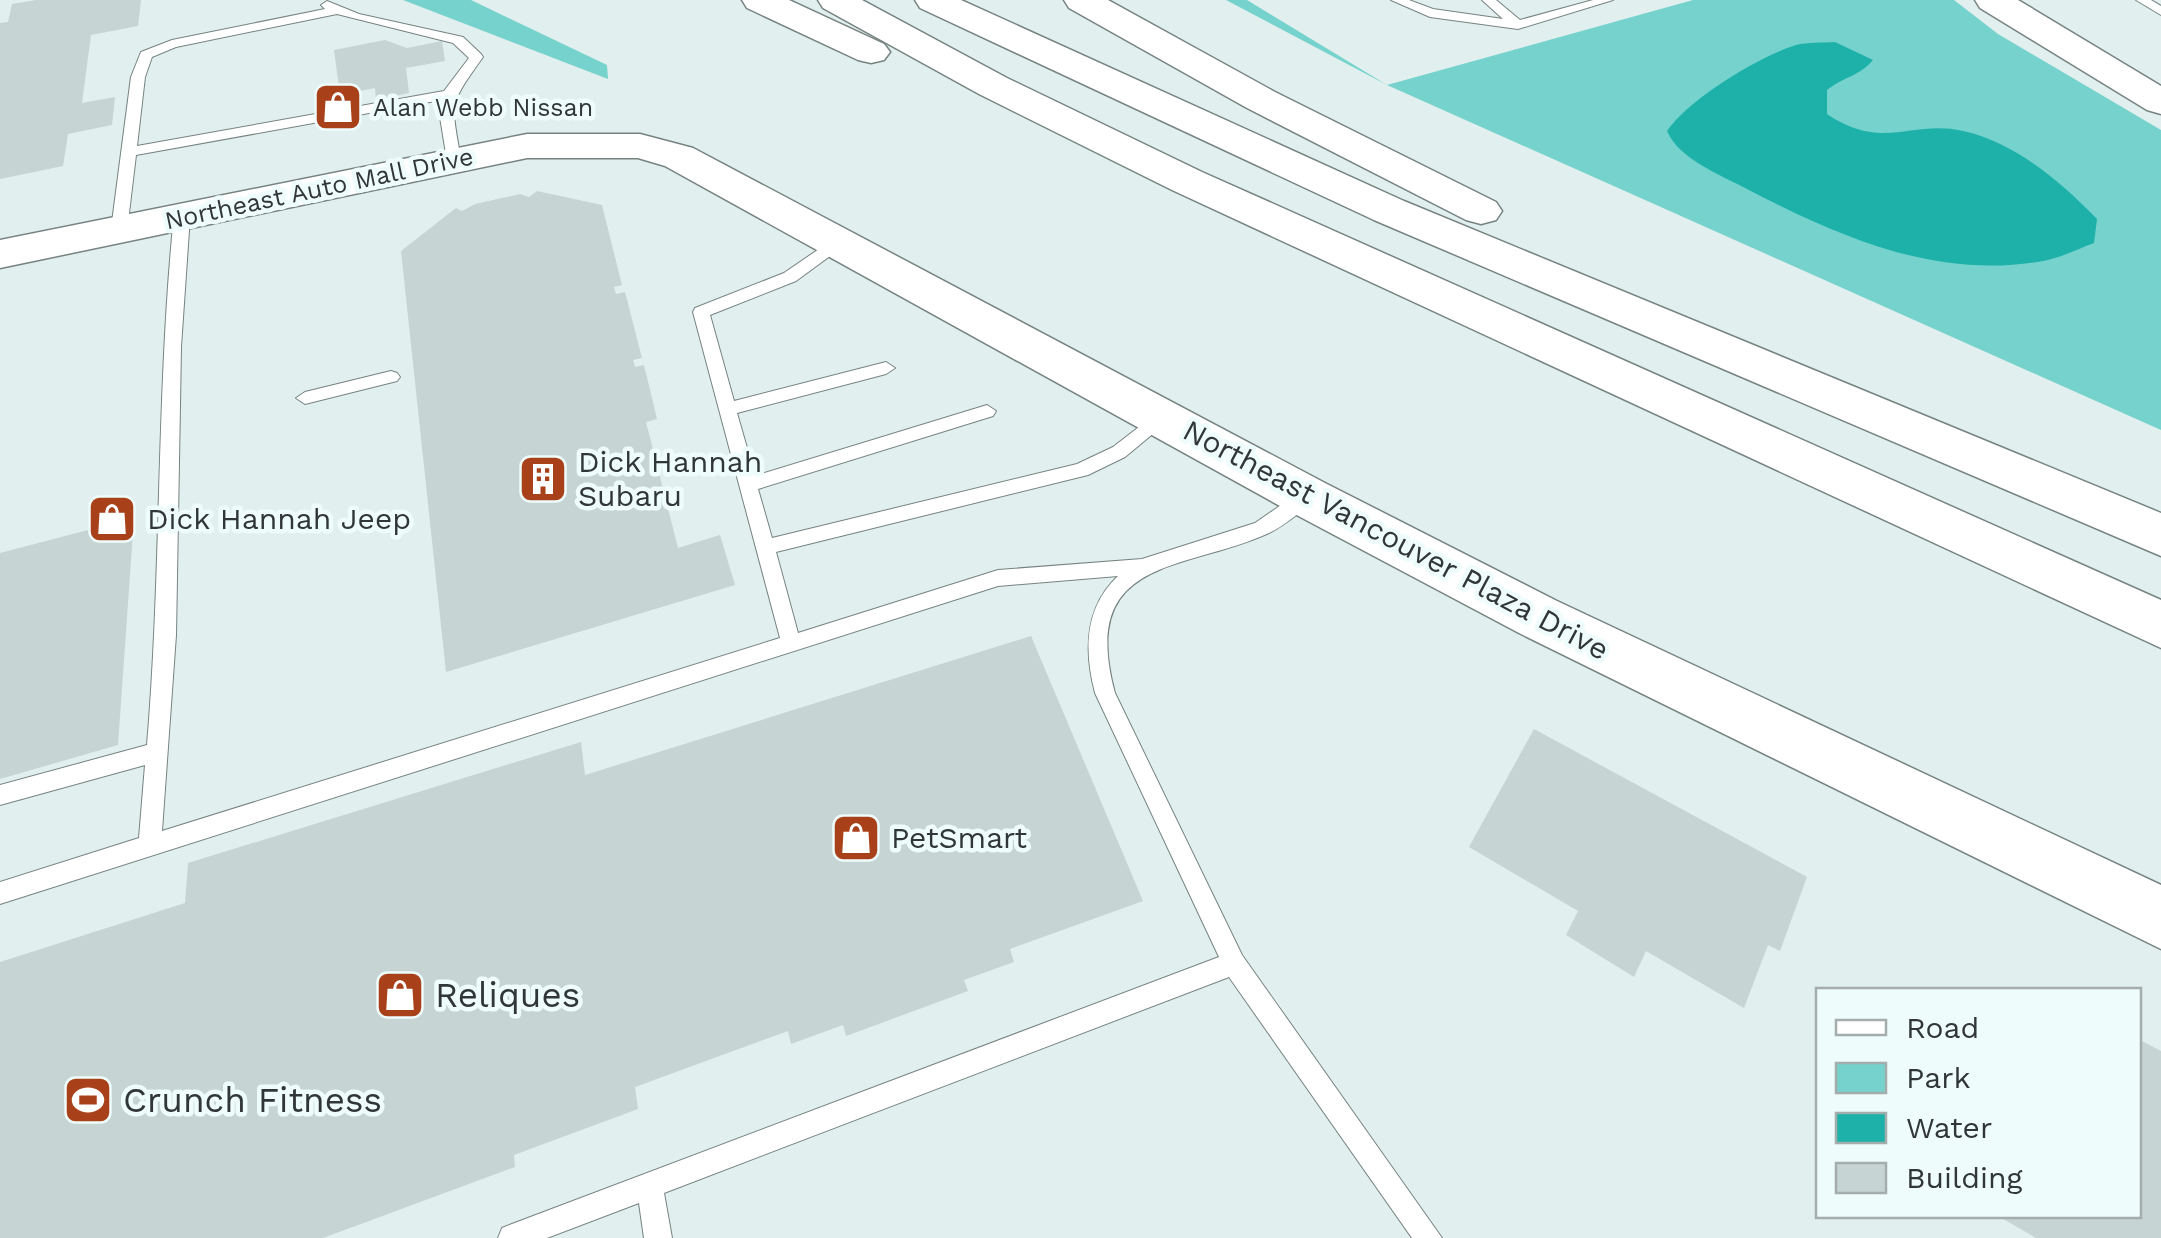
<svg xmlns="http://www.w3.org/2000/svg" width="2161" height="1238" font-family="'Work Sans',sans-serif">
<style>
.green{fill:#75d2cc}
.water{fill:#1eb1aa}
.building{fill:#c6d5d3}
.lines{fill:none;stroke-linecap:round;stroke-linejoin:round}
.lane-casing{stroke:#768381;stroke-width:2}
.secondary-casing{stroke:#768381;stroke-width:3}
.highway-casing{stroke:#768381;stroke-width:3}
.lane{fill:#fff;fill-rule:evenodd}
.secondary{fill:#fff;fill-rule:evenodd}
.highway{fill:#fff;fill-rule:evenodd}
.labels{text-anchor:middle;stroke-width:9;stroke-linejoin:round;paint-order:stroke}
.far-poi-label{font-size:25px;fill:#313636;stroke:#eefcfb;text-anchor:start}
.far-street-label{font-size:25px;fill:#313636;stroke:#eefcfb}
.poi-label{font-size:30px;fill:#313636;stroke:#eefcfb;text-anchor:start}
.street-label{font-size:30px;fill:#313636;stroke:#eefcfb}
.near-poi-label{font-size:35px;fill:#313636;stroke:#eefcfb;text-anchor:start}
</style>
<rect width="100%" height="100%" fill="#e1efee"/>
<g class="green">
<polygon points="403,0 471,0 607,65 608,79"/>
<polygon points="1226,0 1247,0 1387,85 1693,0 1954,0 1998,34 2161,130 2161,430 1387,85"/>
</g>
<path class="water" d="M1835 42 1873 60C1860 76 1843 77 1827 90V114C1883 152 1912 119 1963 131 2015 142 2062 183 2097 219L2094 243C2078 249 2060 258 2043 261 1935 280 1838 236 1745 188 1719 174 1679 159 1667 131 1689 99 1758 57 1796 45 1807 42 1823 43 1835 42Z"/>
<g class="building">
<polygon points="36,0 141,0 138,26 91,35 82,103 115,97 112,125 68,134 63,166 0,179 0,23 8,22 12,4"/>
<polygon points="385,40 407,48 442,41 445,61 406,68 409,93 376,100 375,88 340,95 334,50"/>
<polygon points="537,191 602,205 622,285 614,287 616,294 625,292 642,358 633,360 635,367 644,365 657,419 646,422 678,548 720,535 735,585 446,672 401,251 456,208 462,211 475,204 520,194 529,197"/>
<polygon points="134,518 118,745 0,779 0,553"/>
<polygon points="1031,636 1143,901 1010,949 1014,962 964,980 968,991 846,1036 843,1025 791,1044 788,1031 635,1087 638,1109 514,1155 515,1167 323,1238 0,1238 0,962 185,903 188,863 581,742 585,775"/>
<polygon points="1534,729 1807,877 1780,951 1768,945 1744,1008 1646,951 1634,977 1566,935 1578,911 1469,847"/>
<polygon points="2138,1039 2161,1051 2161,1238 2036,1238 1998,1216 2138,1216"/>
</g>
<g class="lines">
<g class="lane-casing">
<g id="lane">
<polygon points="1391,0 1409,0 1433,9 1503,19 1482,0 1496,0 1520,20 1593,0 1613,0 1518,29 1430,17"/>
<polygon points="2136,0 2151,0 2161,6 2161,15"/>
<path d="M327 1 359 14 463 37 481 54 483 57C448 106 451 102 461 160L459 163H449L447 160 439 111 441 100 136 155 127 230 124 234H114L111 230 131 77 141 52 172 40 325 9 321 5ZM337 14 453 43 469 58 444 91 137 146 145 77 152 57 176 47Z"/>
<path d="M182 211 190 216 181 347 176 635 162 831 780 638 693 312 695 308 784 273 835 238 841 237 849 242 796 281 710 315 734 401 886 362 895 368 886 374 737 413 755 476 987 405 996 411 993 416 758 489 772 538 1077 464 1113 447 1157 413H1169L1172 418 1125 457 1088 475 776 552 798 633 998 570 1142 559 1255 523 1300 492H1314L1316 497 1314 502C1299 512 1286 525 1269 533 1184 572 1078 556 1115 693L1242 955 1442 1238H1412L1229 977 664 1193 672 1238H644L639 1203 547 1238H498L502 1228 512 1224 1219 957 1095 693C1084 651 1084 608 1118 576L998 586 0 904V882L139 838 145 765 0 805V785L147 745C162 569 156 392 174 216Z"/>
<polygon points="391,371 397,373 400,377 397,381 305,404 296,398 305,392"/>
</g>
</g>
<g class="secondary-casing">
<g id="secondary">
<polygon points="1975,0 2018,0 2161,86 2161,114 2147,110 1980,8"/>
<polygon points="527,134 640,134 693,148 1325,483 1557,601 2161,885 2161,949 1519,633 1289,511 665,166 638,158 527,158 0,268 0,240"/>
</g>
</g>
<g class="highway-casing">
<g id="highway">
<polygon points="742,0 789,0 884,44 890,52 884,60 871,63 858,60 747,8"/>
<polygon points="818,0 862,0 1007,78 1202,172 2161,600 2161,648 1172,190 979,94 823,8"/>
<polygon points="915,0 961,0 1404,201 2161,513 2161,556 1374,220 920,8"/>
<polygon points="1064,0 1108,0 1275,92 1496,202 1502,211 1496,220 1481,224 1466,220 1247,108 1069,8"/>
</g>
</g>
<use href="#lane" class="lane"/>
<use href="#secondary" class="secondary"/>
<use href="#highway" class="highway"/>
</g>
<defs>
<g id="shop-square" transform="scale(2.5)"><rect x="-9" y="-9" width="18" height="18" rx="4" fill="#a8411a" stroke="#eefcfb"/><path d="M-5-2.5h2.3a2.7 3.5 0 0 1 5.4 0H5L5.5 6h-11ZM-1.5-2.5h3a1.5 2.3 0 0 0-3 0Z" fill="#fff"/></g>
<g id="building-square" transform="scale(2.5)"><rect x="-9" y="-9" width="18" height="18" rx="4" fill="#a8411a" stroke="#eefcfb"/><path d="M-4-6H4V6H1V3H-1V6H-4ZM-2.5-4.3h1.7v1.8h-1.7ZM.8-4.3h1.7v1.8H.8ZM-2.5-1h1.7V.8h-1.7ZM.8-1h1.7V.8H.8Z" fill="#fff"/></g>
<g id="stadium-square" transform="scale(2.5)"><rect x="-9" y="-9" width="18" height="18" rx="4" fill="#a8411a" stroke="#eefcfb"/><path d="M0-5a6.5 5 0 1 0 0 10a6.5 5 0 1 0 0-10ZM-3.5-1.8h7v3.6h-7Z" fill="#fff"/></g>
</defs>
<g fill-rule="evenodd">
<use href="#shop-square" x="338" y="107"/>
<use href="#building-square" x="543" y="479"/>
<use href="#shop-square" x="112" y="519"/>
<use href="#shop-square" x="856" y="838"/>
<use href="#shop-square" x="400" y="995"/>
<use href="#stadium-square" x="88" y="1100"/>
</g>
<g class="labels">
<g class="far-poi-label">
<text x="373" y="116">Alan Webb Nissan</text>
</g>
<g class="far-street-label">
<text transform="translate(319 188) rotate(-12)" y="9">Northeast Auto Mall Drive</text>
</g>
<g class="poi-label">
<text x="578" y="472">Dick Hannah<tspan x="578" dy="34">Subaru</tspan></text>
<text x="147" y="529">Dick Hannah Jeep</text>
<text x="891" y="848">PetSmart</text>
</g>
<g class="street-label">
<text transform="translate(1396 540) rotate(28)" y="10">Northeast Vancouver Plaza Drive</text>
</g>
<g class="near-poi-label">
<text x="435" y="1007">Reliques</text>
<text x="123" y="1112">Crunch Fitness</text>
</g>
</g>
<rect x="1816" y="988" width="325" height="230" fill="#eefcfb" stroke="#a2adac" stroke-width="2.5"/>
<rect x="1836" y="1020" width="50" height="15" fill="#ffffff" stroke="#a2adac" stroke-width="2.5"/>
<text x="1906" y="1038" font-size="30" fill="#313636">Road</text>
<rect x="1836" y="1063" width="50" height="30" fill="#75d2cc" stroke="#a2adac" stroke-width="2.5"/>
<text x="1906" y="1088" font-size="30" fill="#313636">Park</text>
<rect x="1836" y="1113" width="50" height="30" fill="#1eb1aa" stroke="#a2adac" stroke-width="2.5"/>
<text x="1906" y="1138" font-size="30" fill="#313636">Water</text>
<rect x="1836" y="1163" width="50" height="30" fill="#c6d5d3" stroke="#a2adac" stroke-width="2.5"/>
<text x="1906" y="1188" font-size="30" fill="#313636">Building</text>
</svg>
